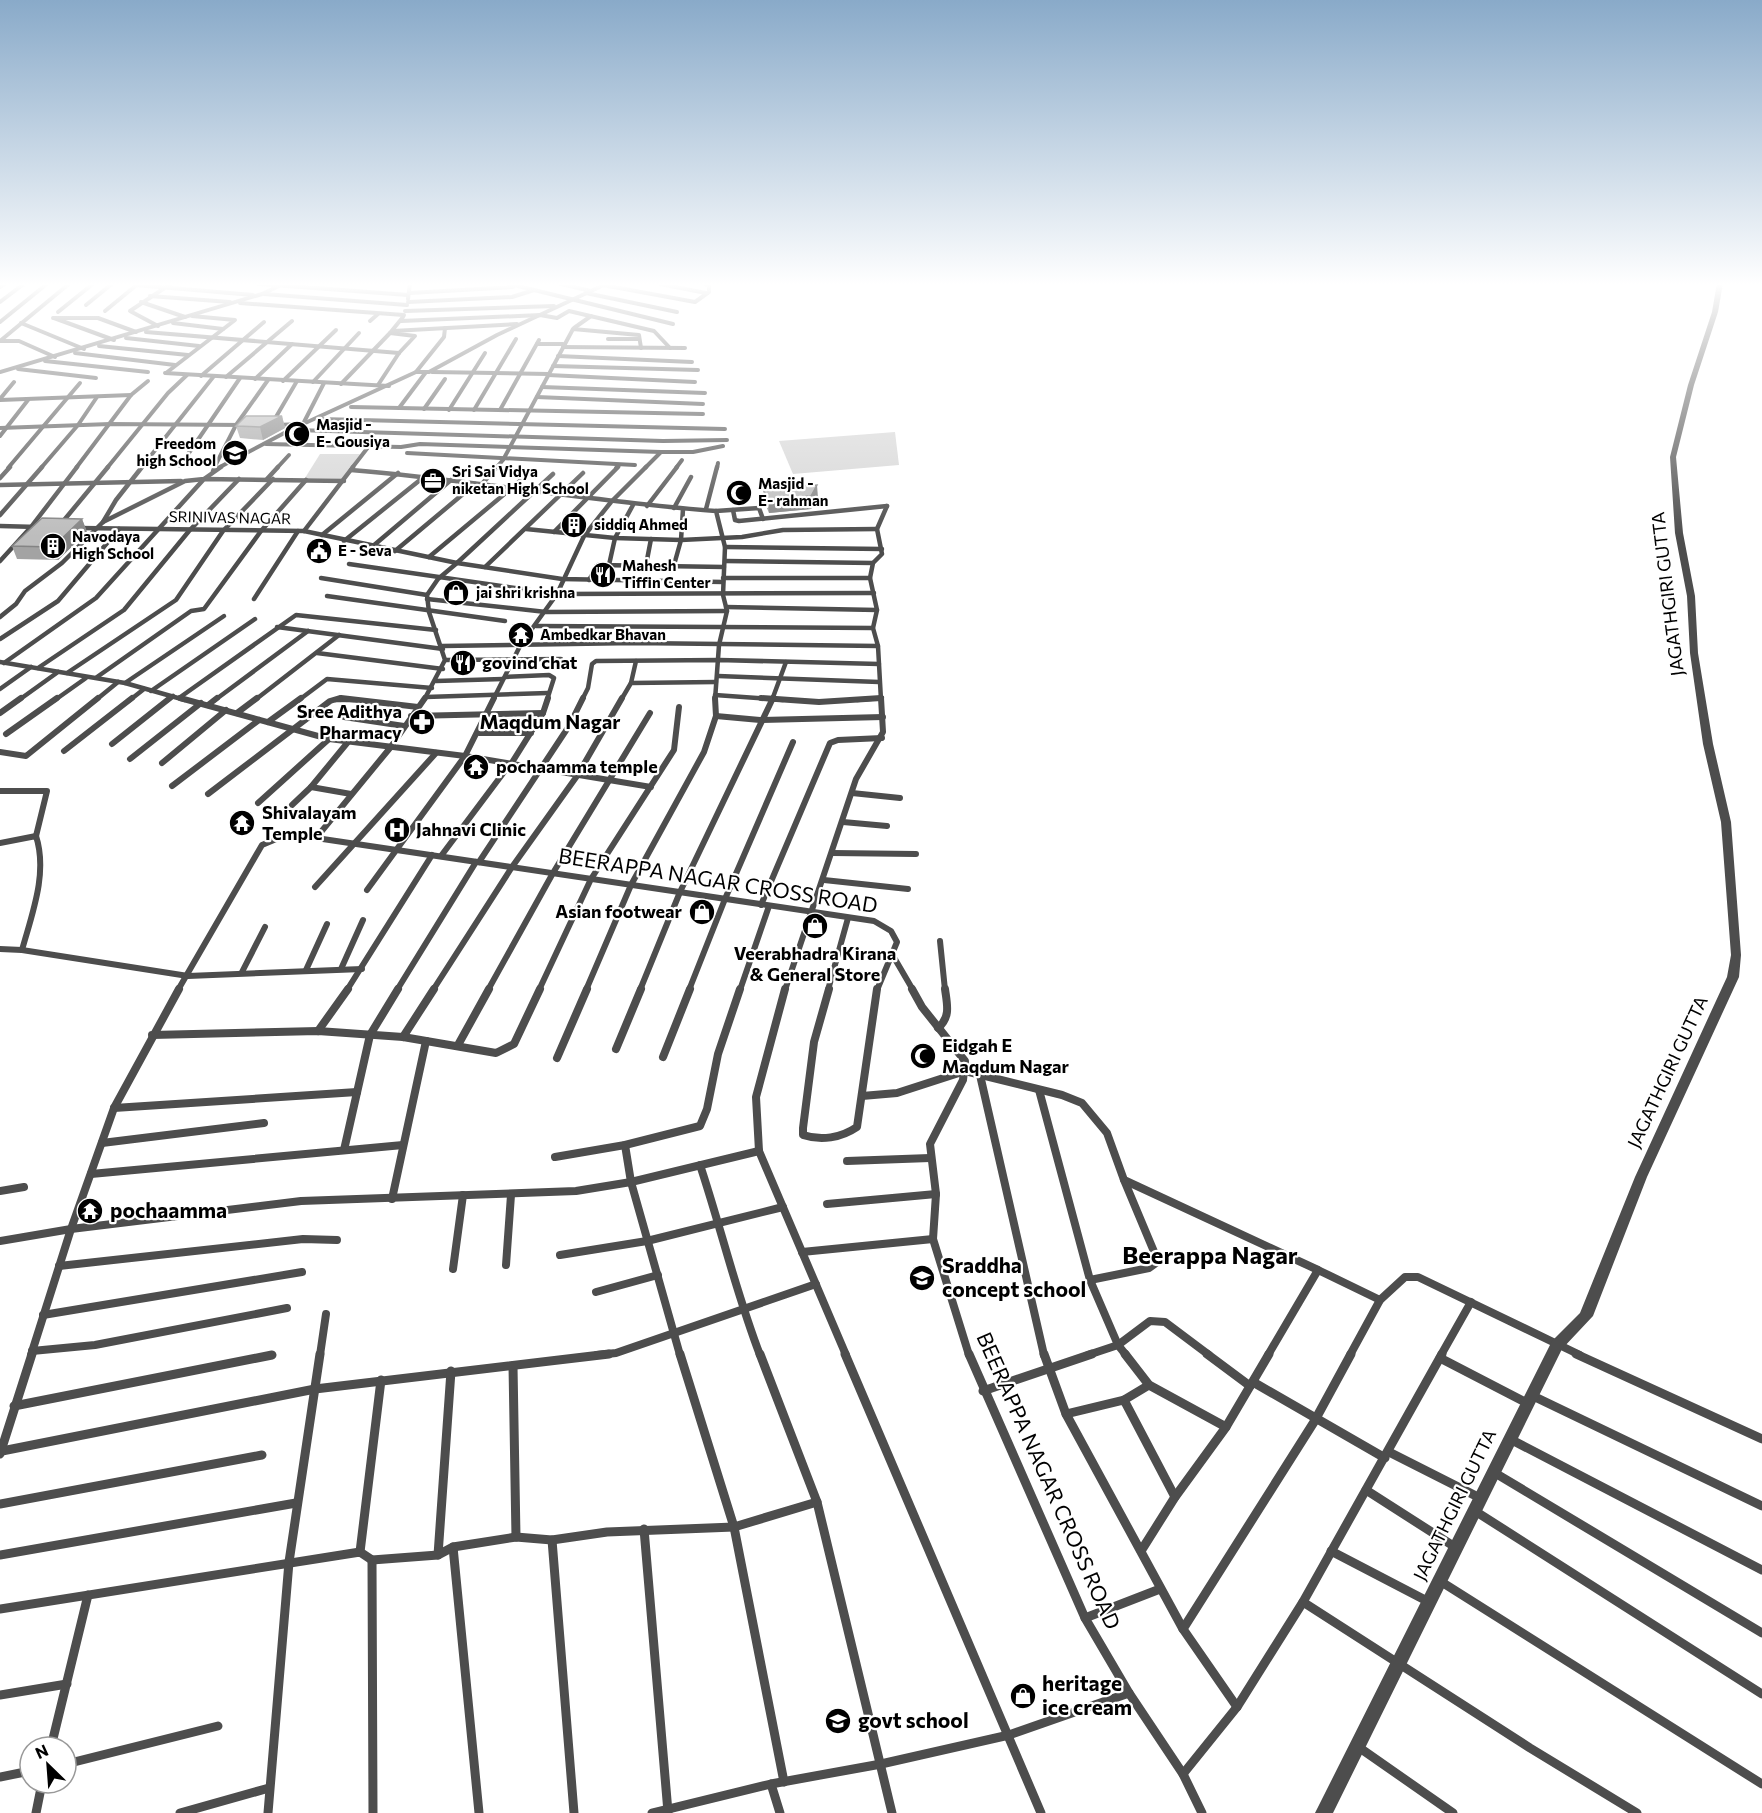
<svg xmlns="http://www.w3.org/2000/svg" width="1762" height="1813" font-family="Commissioner,sans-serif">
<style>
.green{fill:#d4d4d4}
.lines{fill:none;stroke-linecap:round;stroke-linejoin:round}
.minor-far4{stroke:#4d4d4d;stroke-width:4}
.minor-far3{stroke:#4d4d4d;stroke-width:4.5}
.minor-far2{stroke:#4d4d4d;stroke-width:6}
.minor-far1{stroke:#4d4d4d;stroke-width:8}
.minor{stroke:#4d4d4d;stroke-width:9}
.tertiary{fill:#4d4d4d;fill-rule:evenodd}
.wall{fill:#a3a3a3}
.shaded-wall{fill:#848484}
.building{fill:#bdbdbd;stroke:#848484;stroke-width:1.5}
.labels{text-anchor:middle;stroke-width:4.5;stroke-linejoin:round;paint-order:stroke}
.far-poi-label{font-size:15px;font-weight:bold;fill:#000;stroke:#fff;text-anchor:start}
.far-street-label{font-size:15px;fill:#000;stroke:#fff}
.street-label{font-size:18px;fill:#000;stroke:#fff}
.poi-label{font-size:18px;font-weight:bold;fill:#000;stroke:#fff;text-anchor:start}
.neighbourhood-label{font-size:20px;font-weight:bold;fill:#000;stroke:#fff}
.near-street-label{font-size:21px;fill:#000;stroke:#fff}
.near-poi-label{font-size:21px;font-weight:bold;fill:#000;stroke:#fff;text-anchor:start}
.near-neighbourhood-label{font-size:24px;font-weight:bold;fill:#000;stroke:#fff}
</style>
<rect width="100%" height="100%" fill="#fff"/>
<g class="green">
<polygon points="895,432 899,465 793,474 779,441"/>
<polygon points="320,454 360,454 342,479 305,478"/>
</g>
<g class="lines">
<g class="minor-far4">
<polyline points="249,283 408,295"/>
<polyline points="388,283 436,283"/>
<polyline points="557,283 591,291"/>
<polyline points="655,283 706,293"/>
<polyline points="136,285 253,295"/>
<polyline points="603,285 695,302 709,292 709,286 703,283"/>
<polyline points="0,287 6,283"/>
<polyline points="534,290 673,324"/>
<polyline points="409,293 513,287"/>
<polyline points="586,293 677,312"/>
<polyline points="264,294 407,305"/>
<polyline points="150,296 230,302"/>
<polyline points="408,299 410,283"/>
<polyline points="0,302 25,283"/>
<polyline points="141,302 185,317"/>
<polyline points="408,302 512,297 534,290 506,283"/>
<polyline points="240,303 404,315"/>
<polyline points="86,305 113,283"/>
<polyline points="105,311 139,283"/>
<polyline points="405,311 554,306"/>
<polyline points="58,312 94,283"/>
<polyline points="53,318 98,318 136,332"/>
<polyline points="54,318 114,340"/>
<polyline points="370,321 378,314"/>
<polyline points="401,321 540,315 557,318 569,311 654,331 670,348"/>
<polyline points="0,322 48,283"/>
<polyline points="21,323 84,349"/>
<polyline points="173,323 223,329"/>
<polyline points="158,326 130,311 172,283"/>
<polyline points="574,328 591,316"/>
<polyline points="393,331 517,324"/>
<polyline points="146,332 399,353"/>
<polyline points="126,338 199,346"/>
<polyline points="608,339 639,339"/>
<polyline points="0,341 70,283"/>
<polyline points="0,341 19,341 55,357"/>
<polyline points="537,344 563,344"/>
<polyline points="99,346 188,355"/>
<polyline points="563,347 685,348"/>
<polyline points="75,353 175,365"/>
<polyline points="558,356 692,362"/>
<polyline points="45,361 148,372"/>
<polyline points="553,366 698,370"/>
<polyline points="18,369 96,378"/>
<polyline points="0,372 262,294 279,286"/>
<polyline points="416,372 444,337 445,328"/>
<polyline points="432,372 548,374"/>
<polyline points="165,373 389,386"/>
<polyline points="166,373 235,320 192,316"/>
<polyline points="548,375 695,382"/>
<polyline points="201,376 264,322"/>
<polyline points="226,377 292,321"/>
<polyline points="255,379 292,344"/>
<polyline points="283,381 336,330"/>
<polyline points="313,382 359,333"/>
<polyline points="341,384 390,333"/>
<polyline points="378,385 399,353 415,336 390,333 403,317"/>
<polyline points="542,387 705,393"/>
<polyline points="537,397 703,404"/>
<polyline points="0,399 14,382"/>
<polyline points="0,400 131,395"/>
<polyline points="351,407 703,414"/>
<polyline points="399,408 426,372"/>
<polyline points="424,409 445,379"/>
<polyline points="449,410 485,353"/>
<polyline points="474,410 516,339"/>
<polyline points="500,410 539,340"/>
<polyline points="320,419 725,429"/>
<polyline points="273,422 297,381"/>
<polyline points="303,424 324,383"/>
<polyline points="276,425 302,424"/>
<polyline points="0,428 110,424 245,425"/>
<polyline points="296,430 663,441 727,440"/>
<polyline points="0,436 28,400"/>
<polyline points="266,444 401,447 420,444 661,452 693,452 723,446"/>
<polyline points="407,453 635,465"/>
<polyline points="180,466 240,378"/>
<polyline points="8,468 80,383"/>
<polyline points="41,468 78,425 97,397"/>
<polyline points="76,468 131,395 148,381"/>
<polyline points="107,468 168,393 187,375"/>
<polyline points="141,468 214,376"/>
<polyline points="214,468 236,425 268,380"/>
<polyline points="218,468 290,430 416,372 429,372 497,335 608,283"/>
<polyline points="277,468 289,455"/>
<polyline points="352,468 369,446"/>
<polyline points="496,468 503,460 573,329 639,335 641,348"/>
<polyline points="616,468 619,465"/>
<polyline points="645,468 661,452"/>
<polyline points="676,468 682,460"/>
<polyline points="717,468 718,463"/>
</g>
<g class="minor-far3">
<path d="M351 470C473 480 594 502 716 511L725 547 723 595 727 611 719 645 715 700"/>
<polyline points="213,471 215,467"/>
<polyline points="0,478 10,467"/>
<polyline points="267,479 278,467"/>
<polyline points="0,485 181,481"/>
<polyline points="481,485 497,467"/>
<polyline points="647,506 677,467"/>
<polyline points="674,508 691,477"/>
<polyline points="706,509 717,467"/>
<polyline points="733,510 735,520 739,521 887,506"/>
<polyline points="716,511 759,508 763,519"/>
<polyline points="0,515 42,467"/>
<polyline points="103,522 116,500 142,467"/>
<polyline points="60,525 108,467"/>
<polyline points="0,526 38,527"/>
<polyline points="79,528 304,531 457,563 553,474"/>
<polyline points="526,529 615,538 681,540 742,537 783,530 877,529"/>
<polyline points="304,531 353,467"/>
<polyline points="554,532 618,467"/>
<polyline points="322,535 398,473"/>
<polyline points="344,541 425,476"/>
<polyline points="373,546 451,480"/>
<polyline points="725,547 882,549"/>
<polyline points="395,551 475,484"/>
<polyline points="429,557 532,471"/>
<polyline points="0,561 31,527 77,467"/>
<polyline points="725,561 873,563"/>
<polyline points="349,564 557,594 874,593"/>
<polyline points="609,565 615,538 633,505"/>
<polyline points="646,565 651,539"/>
<polyline points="674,565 681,540 683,509"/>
<polyline points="485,567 583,473"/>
<polyline points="321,578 427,595"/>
<polyline points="723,578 870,578"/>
<polyline points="589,580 598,565 724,567"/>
<polyline points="327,596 505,621"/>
<polyline points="254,599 298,531"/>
<polyline points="427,599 546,612 727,611"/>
<polyline points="726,607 877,610"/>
<polyline points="0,617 16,604 25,591 62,563 103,522 185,481 204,479 221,467"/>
<polyline points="536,626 873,628"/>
<polyline points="277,627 443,649"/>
<polyline points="0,639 58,601 119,529"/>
<polyline points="442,646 634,643 878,646"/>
<polyline points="317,653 443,669"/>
<polyline points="445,660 561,659"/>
<polyline points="0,662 125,683 185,700"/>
<polyline points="4,663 96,598 204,479 344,481"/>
<polyline points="38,668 124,610 189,531 239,479"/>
<polyline points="67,673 176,600 223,531 273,479"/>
<polyline points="718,676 879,682"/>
<polyline points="97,677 191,611 204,609 261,531 306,480"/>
<polyline points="505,677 549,675 554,678 547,700"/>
<polyline points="436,681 503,679"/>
<polyline points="125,683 224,616"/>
<polyline points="631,683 636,661"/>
<polyline points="0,689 31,667"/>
<polyline points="151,691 255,619"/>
<polyline points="715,695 783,700"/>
<polyline points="426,697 548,693"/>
<polyline points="179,698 296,615 436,630"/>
<polyline points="19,700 58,672"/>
<polyline points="55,700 86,678"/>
<polyline points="96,700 118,682"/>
<polyline points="130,700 144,689"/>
<polyline points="168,700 173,696"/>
<polyline points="215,700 308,631"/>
<polyline points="255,700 339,635"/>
<polyline points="299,700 327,679 432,688"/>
<polyline points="335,700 354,700"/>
<polyline points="424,700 445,660 429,612 427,595 438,579 457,563 562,579 723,582"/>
<polyline points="493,700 521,644 557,594 584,536 611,502 646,467"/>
<polyline points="582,700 588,688 592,664 596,661 719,660 879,664"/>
<polyline points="621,700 631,683 716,682"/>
<polyline points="772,700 786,662"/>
<polyline points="857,700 882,698"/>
<polyline points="881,700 878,646 873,628 877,610 870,578 873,563 882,554 877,529 887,506"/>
</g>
<g class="minor-far2">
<polyline points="180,698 329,739 465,756 651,787"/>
<polyline points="341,698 418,707"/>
<polyline points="715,698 716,716"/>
<polyline points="761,698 819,702 881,698"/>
<polyline points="208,705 217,698"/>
<polyline points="0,713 21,698"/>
<polyline points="237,713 257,698"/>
<polyline points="411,716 543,713"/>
<polyline points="344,717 404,726"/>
<polyline points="268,722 301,698"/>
<polyline points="479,733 531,733"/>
<polyline points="6,734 57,698"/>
<polyline points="348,742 311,787 351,794"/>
<polyline points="112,744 170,698"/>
<polyline points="64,751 132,698"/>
<polyline points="0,752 26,756 98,698"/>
<polyline points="130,759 201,703"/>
<polyline points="162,763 226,710"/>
<polyline points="511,764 543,713 548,698"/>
<polyline points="172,786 259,720"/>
<polyline points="0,791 47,791 36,836"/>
<polyline points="852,793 900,798"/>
<polyline points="208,794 330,701 340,698"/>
<polyline points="258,803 329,739"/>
<polyline points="292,805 311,787"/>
<polyline points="843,822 887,826"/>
<polyline points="316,838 874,921 891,931 897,942 892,954 913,990"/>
<path d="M0 843 36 836C48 873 32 914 22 950"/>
<polyline points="832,853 916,854"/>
<polyline points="441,856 510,764"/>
<polyline points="479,862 569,726 583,698"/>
<polyline points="824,880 908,889"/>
<polyline points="315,887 436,753"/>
<polyline points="367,890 465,756 494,698"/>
<polyline points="761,905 830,743 838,740 882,738"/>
<polyline points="940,941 945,990"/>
<polyline points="0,949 22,950 188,976 362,969"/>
<polyline points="341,969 363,920"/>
<polyline points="306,970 327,924"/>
<polyline points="242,972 265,927"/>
<polyline points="178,990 262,845 281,837 316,838 390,748 425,698"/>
<polyline points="347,990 432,855"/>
<polyline points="397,990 476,862"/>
<polyline points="433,990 512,867 577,776 622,698"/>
<polyline points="488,990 553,873 650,713"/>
<polyline points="539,990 591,879 674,750 679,707"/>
<polyline points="586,990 631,885 704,752 716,716 760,720 883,717"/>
<polyline points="640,990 680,892 773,698"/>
<polyline points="689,990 725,899 793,742"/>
<polyline points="740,990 769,906"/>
<polyline points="785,990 856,779 883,732 881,698"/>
<polyline points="828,990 848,918"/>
<polyline points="877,990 892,954"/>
</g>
<g class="minor-far1">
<polyline points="785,989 756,1097 759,1151 846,1355"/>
<path d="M829 989 814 1042 803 1128V1135C821 1141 841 1138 857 1127L877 989"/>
<polyline points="912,989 922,1007 965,1061 963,1080 930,1144 936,1194 933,1239 969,1355"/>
<path d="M938 1028C951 1017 947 1004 945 989"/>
<polyline points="318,1031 348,989"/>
<polyline points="152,1035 318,1031 403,1037 496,1053 514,1044 540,989"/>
<polyline points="403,1037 434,989"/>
<polyline points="458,1045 489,989"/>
<polyline points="616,1049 641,989"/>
<polyline points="663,1057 690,989"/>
<polyline points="557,1058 587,989"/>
<polyline points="980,1075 1044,1355"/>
<polyline points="1039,1090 1090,1280 1118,1345 1126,1355"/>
<polyline points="862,1096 897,1093 965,1071 1062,1095 1082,1103 1107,1133 1124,1180 1318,1270"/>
<polyline points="114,1108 357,1092"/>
<polyline points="102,1143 264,1123"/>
<polyline points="625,1145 631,1182 680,1355"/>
<polyline points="344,1150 370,1035 398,989"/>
<polyline points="555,1157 625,1145 700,1126 707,1109 718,1054 740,989"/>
<polyline points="847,1161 930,1158"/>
<path d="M700 1165C721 1228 736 1293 760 1355"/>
<polyline points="91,1174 403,1145"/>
<polyline points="0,1191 24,1187"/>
<polyline points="392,1199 426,1041"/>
<polyline points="827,1204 936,1194"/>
<polyline points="0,1241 71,1229 301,1201 576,1191 631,1182 759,1151"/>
<polyline points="802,1252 933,1239"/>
<polyline points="560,1255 647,1241 783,1207"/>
<polyline points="506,1265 511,1195"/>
<polyline points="59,1266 303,1239 337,1240"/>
<polyline points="453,1269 463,1195"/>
<polyline points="1090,1280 1149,1268 1156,1263 1155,1254 1124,1180"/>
<polyline points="596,1292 658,1275"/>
<polyline points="43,1315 302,1272"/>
<polyline points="32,1351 95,1345 287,1308"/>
<polyline points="31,1355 71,1229 114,1108 179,989"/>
<polyline points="320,1355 326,1314"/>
<polyline points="597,1355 616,1353 816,1284"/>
<polyline points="1088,1355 1118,1345 1150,1321 1165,1322 1209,1355"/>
<polyline points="1268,1355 1318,1270 1380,1300"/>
<polyline points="1350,1355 1380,1300 1405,1277 1418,1277 1580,1355"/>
<polyline points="1441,1355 1471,1302"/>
</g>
<g class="minor">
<polyline points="680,1354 734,1527 784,1782"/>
<polyline points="760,1354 817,1502 892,1813"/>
<polyline points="845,1354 1041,1813"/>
<polyline points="969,1354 1085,1618 1129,1693 1183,1774 1202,1813"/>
<polyline points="1044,1354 1066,1414 1183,1629"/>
<polyline points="1125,1354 1149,1385 1226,1427 1269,1354"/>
<polyline points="1207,1354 1250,1386"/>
<polyline points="1576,1354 1762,1439"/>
<polyline points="1440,1358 1527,1403"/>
<polyline points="513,1366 516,1537"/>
<polyline points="1253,1382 1385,1458"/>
<polyline points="983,1391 1092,1354"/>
<polyline points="1533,1396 1762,1506"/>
<polyline points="1124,1400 1149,1385"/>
<polyline points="14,1406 272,1355"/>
<polyline points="1066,1414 1124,1400 1175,1497"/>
<polyline points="1510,1439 1762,1570"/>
<polyline points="2,1451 315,1389 609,1354"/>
<polyline points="1389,1452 1480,1498"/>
<polyline points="0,1454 32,1354"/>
<polyline points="1495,1473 1762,1633"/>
<polyline points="1366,1490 1455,1547"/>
<polyline points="0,1504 262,1455"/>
<polyline points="1475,1511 1762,1694"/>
<polyline points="644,1529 668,1812"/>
<polyline points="552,1540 574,1813"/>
<polyline points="453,1547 479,1813"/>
<polyline points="1141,1551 1175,1497 1226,1427"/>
<polyline points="1331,1551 1429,1602"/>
<polyline points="360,1552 381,1380"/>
<polyline points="0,1555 296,1503"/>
<polyline points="438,1555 451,1371"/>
<polyline points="372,1560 373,1813"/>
<polyline points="1440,1581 1762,1784"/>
<polyline points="1303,1602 1530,1748 1637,1813"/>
<polyline points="0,1609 360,1552 372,1560 438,1555 453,1547 516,1537 552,1540 607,1532 734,1527 817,1502"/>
<polyline points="1085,1618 1160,1589"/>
<polyline points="0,1695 67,1684"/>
<polyline points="1237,1707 1183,1629 1314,1422 1351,1354"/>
<polyline points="1357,1746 1453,1813"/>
<polyline points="51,1747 88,1595"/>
<polyline points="66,1764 218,1726"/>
<polyline points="1183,1774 1237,1707 1303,1602 1442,1354"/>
<polyline points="0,1777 30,1771"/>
<polyline points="771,1784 780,1813"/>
<polyline points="36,1813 42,1783"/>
<polyline points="180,1813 269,1788"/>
<polyline points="268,1813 289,1562 320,1354"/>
<polyline points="652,1813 771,1784 881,1764 1009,1735 1129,1693"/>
</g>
<polygon class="tertiary" points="1717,283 1723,283 1718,312 1694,385 1676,457 1683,533 1695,596 1698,653 1713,744 1731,822 1741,955 1739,977 1647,1177 1593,1316 1562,1349 1333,1813 1315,1813 1552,1341 1580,1313 1635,1177 1727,977 1731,955 1721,822 1703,744 1690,653 1687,596 1675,533 1670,457 1688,385 1712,312"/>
</g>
<g class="wall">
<polygon points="282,416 285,428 263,440 240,438 236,426"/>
<polygon points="763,488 818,498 811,509 769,513 764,501"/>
<polygon points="82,519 87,532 58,560 17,559 12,546"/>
</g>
<g class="shaded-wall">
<polygon points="282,416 285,428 263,440 260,427"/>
<polygon points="817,485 818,498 811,509 769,513 768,500"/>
<polygon points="82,519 87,532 58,560 53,547"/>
</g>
<g class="building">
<polygon points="246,416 282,416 260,427 236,426"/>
<polygon points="817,485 811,496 768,500 763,488"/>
<polygon points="42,518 82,519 53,547 12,546"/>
</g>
<linearGradient id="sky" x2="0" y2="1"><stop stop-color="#89aac9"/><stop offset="0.53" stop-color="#fff"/><stop offset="1" stop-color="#fff" stop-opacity="0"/></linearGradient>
<rect width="1762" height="537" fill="url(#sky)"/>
<defs>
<g id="mosque-disc" transform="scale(1.35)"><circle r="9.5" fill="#000" stroke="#fff"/><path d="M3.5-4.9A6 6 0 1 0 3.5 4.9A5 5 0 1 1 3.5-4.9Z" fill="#fff"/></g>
<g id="school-disc" transform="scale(1.35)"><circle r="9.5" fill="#000" stroke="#fff"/><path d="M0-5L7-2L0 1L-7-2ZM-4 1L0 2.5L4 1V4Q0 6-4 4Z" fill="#fff"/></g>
<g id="office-disc" transform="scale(1.35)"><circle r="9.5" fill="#000" stroke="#fff"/><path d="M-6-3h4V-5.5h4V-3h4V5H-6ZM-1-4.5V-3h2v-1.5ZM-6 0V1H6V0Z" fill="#fff"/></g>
<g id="building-disc" transform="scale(1.35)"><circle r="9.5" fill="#000" stroke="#fff"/><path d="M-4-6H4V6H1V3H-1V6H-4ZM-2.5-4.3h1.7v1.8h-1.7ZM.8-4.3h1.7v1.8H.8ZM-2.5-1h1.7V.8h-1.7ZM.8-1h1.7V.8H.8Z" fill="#fff"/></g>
<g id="civic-disc" transform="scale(1.35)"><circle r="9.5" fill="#000" stroke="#fff"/><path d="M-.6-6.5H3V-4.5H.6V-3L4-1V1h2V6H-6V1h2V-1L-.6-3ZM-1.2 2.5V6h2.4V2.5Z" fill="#fff"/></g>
<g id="restaurant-disc" transform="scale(1.35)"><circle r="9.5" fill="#000" stroke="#fff"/><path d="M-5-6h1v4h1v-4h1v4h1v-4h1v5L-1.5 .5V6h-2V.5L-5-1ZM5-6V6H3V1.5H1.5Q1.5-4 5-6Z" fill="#fff"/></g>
<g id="shop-disc" transform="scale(1.35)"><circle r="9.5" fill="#000" stroke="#fff"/><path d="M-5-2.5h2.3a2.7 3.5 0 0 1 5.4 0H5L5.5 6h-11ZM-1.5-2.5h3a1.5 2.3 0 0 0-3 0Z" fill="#fff"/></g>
<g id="temple-disc" transform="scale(1.35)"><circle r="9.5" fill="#000" stroke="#fff"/><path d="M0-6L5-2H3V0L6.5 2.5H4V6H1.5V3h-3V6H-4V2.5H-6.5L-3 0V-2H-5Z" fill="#fff"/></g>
<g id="pharmacy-disc" transform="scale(1.35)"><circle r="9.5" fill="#000" stroke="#fff"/><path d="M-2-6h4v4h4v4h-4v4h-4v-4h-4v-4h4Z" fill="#fff"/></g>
<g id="hospital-disc" transform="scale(1.35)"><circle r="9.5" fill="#000" stroke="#fff"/><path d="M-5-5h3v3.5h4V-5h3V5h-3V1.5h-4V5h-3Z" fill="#fff"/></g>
</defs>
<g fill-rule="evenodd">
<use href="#mosque-disc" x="297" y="434"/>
<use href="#school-disc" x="235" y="453"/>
<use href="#office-disc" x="433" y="481"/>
<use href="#mosque-disc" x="739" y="493"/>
<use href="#building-disc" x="574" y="525"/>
<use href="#building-disc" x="53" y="546"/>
<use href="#civic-disc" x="319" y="551"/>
<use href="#restaurant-disc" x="603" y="575"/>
<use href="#shop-disc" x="456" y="593"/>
<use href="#temple-disc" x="521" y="635"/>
<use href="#restaurant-disc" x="463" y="663"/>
<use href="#pharmacy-disc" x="422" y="722"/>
<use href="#temple-disc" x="476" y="767"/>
<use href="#temple-disc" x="242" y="823"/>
<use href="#hospital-disc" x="397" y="830"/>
<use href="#shop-disc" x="702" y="912"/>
<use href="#shop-disc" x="815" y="926"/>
<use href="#mosque-disc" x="923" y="1056"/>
<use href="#temple-disc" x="90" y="1211"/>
<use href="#school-disc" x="922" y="1278"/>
<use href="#shop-disc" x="1023" y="1696"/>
<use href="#school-disc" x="838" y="1721"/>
</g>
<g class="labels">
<g class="far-poi-label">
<text x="316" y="430">Masjid -<tspan x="316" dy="17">E- Gousiya</tspan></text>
<text x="216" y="449" text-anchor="end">Freedom<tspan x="216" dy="17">high School</tspan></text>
<text x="452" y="477">Sri Sai Vidya<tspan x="452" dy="17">niketan High School</tspan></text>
<text x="758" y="489">Masjid -<tspan x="758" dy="17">E- rahman</tspan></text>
<text x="594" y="530">siddiq Ahmed</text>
<text x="72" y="542">Navodaya<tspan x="72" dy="17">High School</tspan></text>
<text x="338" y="556">E - Seva</text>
<text x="622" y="571">Mahesh<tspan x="622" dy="17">Tiffin Center</tspan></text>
<text x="476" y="598">jai shri krishna</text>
<text x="540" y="640">Ambedkar Bhavan</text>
</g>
<g class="far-street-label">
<text transform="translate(230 518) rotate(1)" y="5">SRINIVAS NAGAR</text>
</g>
<g class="street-label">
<text transform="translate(1668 594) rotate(-97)" y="6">JAGATHGIRI GUTTA</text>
<text transform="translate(1668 1072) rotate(-65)" y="6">JAGATHGIRI GUTTA</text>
<text transform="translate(1455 1505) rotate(-64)" y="6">JAGATHGIRI GUTTA</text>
</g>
<g class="poi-label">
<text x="482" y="669">govind chat</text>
<text x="402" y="718" text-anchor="end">Sree Adithya<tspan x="402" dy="21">Pharmacy</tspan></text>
<text x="496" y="773">pochaamma temple</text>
<text x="262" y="819">Shivalayam<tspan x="262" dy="21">Temple</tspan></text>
<text x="416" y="836">Jahnavi Clinic</text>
<text x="682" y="918" text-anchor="end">Asian footwear</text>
<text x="815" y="960" text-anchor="middle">Veerabhadra Kirana<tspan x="815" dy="21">&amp; General Store</tspan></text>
<text x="942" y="1052">Eidgah E<tspan x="942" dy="21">Maqdum Nagar</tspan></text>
</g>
<g class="neighbourhood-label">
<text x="550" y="729">Maqdum Nagar</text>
</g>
<g class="near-street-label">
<text transform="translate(718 881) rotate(9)" y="7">BEERAPPA NAGAR CROSS ROAD</text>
<text transform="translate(1048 1481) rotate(66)" y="7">BEERAPPA NAGAR CROSS ROAD</text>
</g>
<g class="near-poi-label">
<text x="110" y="1218">pochaamma</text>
<text x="942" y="1273">Sraddha<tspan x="942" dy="24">concept school</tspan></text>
<text x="1042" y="1691">heritage<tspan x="1042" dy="24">ice cream</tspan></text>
<text x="858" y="1728">govt school</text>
</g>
<g class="near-neighbourhood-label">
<text x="1210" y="1264">Beerappa Nagar</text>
</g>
</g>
<g transform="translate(48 1765) rotate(335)"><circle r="28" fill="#ffffff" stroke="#999999" stroke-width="1.5"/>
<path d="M0-4.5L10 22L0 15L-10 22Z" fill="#000000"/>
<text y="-9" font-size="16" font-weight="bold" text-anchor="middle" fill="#000000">N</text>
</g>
</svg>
